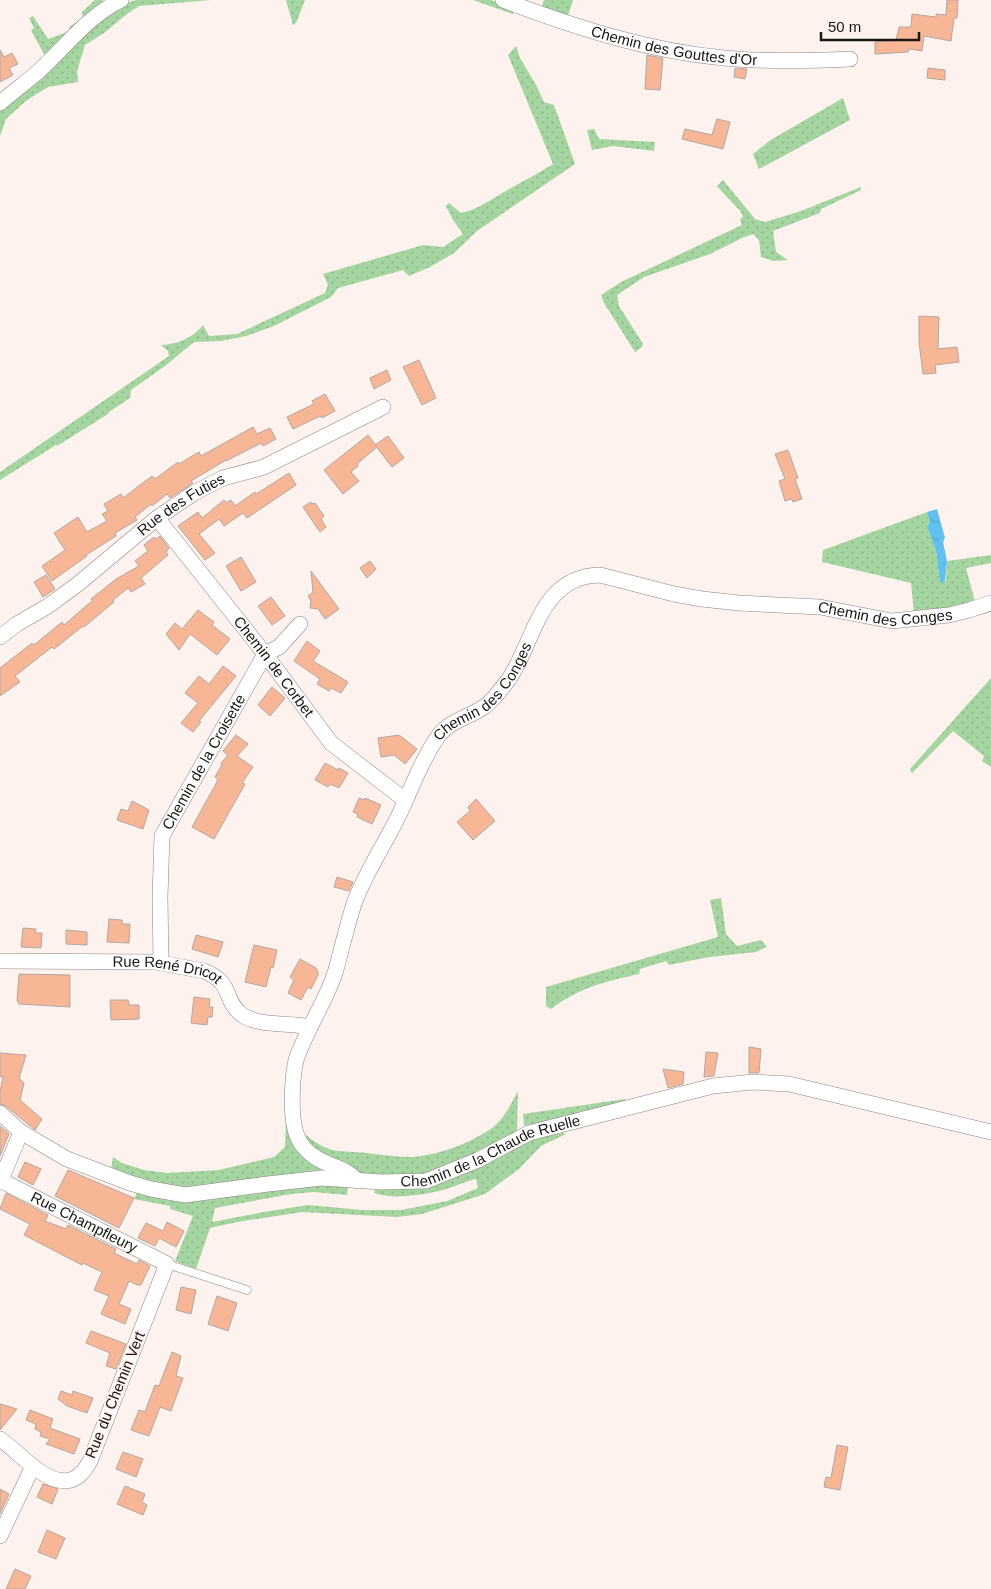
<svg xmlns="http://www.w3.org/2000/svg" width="991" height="1589" font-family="Helvetica,sans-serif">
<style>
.green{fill:url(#green-dots)}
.water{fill:url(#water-ripples)}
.building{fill:#f7b695;stroke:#b1a7a2}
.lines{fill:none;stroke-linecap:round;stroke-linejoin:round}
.service-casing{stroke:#8e847f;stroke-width:9}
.minor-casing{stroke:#8e847f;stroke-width:16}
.service{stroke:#fff;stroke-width:8}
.minor{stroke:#fff;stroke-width:15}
.labels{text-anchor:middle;stroke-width:4;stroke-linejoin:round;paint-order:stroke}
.street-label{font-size:15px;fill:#1a1614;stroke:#fdf2ed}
</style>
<defs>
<pattern id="green-dots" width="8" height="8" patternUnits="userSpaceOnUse" patternTransform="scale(1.25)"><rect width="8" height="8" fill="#a5d5a0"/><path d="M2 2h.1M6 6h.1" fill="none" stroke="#8db689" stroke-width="1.8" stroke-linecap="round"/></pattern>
<pattern id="water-ripples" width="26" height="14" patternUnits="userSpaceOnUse" patternTransform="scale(1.25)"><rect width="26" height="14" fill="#61c0ed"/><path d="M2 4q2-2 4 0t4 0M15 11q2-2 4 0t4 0" fill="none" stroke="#54a4ca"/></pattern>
</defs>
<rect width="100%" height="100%" fill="#fdf2ed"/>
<g class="green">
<polygon points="95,0 102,0 104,3 45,56 31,30 34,28 29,18 33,16 48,39 70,31 69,27 83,18 82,12"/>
<polygon points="136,0 211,0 139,6 127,14 104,33 85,45 77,71 78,82 48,87 27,100 6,119 0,136 0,110 93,24 127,3"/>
<polygon points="286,0 305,0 296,23 293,25"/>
<polygon points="473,0 491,0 513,9 513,14"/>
<polygon points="544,0 573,0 567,19 541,9"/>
<path d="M516 46 520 58 536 85 544 102 554 105 575 164 477 231 454 253 430 267 409 276 403 270 338 288 331 297 274 326 246 336 221 341 194 342 165 366 131 390 130 398 109 412 108 414 57 446 56 445 0 480V472L169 356 168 351 161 345C178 344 193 338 203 325L209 336 237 334 325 293 328 285 323 274 423 245 443 247 463 234 453 220 446 206 449 203 461 213C480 209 495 197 511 188 525 180 539 173 553 164L508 55Z"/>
<polygon points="843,98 850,120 759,169 753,154 769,141"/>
<polygon points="594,129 599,139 655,142 654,151 613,146 592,150 587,130"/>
<polygon points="723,180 755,219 765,222 801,211 861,187 861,190 821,209 820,213 773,231 776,252 788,260 773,261 761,257 759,240 753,234 742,238 710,254 644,277 617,295 619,306 643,344 642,347 635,352 604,303 601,295 621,282 742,225 740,219 743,217 741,212 717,186"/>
<polygon points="927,512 930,522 927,526 936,551 940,582 946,581 947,561 991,555 991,563 966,568 975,602 914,614 911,583 822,562 823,550"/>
<polygon points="991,678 991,767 982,761 984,756 953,731 912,773 910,769"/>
<path d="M721 898 726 934 737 946 761 940 767 947 756 952 709 957 669 965 666 961 640 969 639 974C607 981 578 988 551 1009L546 1006V987L718 937 710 900Z"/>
<path d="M518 1091 517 1132 492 1148 428 1174 384 1177 361 1173 321 1156 304 1138 306 1135C330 1155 339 1150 367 1153 382 1155 398 1157 413 1157 438 1155 471 1143 492 1128 504 1119 511 1104 518 1091Z"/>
<polygon points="625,1099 627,1105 524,1126 523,1114"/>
<polygon points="286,1114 292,1135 341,1170 199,1188 158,1185 111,1170 113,1157 122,1163 144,1170 167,1173 219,1170 274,1157 285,1147"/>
<path d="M563 1133 566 1134 541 1146 519 1169 485 1194 422 1214 397 1217 302 1212 237 1222 210 1228 196 1269 175 1261 193 1216 170 1209V1206L134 1199 138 1190 316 1184 348 1187 347 1195 313 1192 291 1194 215 1208 212 1222 264 1212 308 1205 363 1210H401L447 1201 478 1188 476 1179C462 1182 448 1190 434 1192 415 1196 392 1199 374 1193L377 1187 428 1186 526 1140Z"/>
</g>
<polygon class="water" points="937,509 945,538 943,542 947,561 945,581 940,583 936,551 927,526 930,522 927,512"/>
<g class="building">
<polygon points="947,0 958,0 957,18 954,18 951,41 924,36 922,51 909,49 908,52 875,54 875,42 896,40 899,27 911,27 912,14 936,17 936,14 946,15"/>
<polygon points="0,50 4,57 12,53 18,64 9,68 13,75 0,82"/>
<polygon points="647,55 663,58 660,90 645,89"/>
<polygon points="735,68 747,69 745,79 734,77"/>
<polygon points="928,68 945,70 945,80 927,78"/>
<polygon points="717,119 730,122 723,149 682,139 685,129 712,135"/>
<polygon points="919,316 939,317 938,349 957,347 959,362 935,365 936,373 923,374 919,342"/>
<polygon points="419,360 436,398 422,405 403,367"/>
<polygon points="387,370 391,380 374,389 370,378"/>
<polygon points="325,394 335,411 322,418 320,416 293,429 287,417 314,404 312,401"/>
<polygon points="253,427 257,434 270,428 276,439 263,446 261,443 226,461 226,460 191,481 193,483 170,498 167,494 152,506 151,504 135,517 137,520 115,533 116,536 86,555 87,556 52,581 42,566 65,550 54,533 78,517 87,532 107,521 102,514 108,511 104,504 121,494 123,498 152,476 155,479 178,462 179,464 199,452 201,456"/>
<polygon points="368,435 377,447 357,464 358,466 351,472 359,481 343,494 324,470"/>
<polygon points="388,436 404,458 392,467 375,445"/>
<polygon points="788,450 798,478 795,479 802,499 793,502 792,499 785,501 779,481 785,479 775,454"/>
<polygon points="289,473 296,485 247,518 243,513 224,526 219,519 199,534 215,553 205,560 178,526 198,512 202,518 224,500 226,503 231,500 235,506 255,492 256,494"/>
<polygon points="311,502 313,504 315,503 324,516 321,519 326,527 320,532 303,507"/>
<polygon points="160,536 169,548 166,552 168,555 141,578 145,584 131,592 128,588 113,600 114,602 84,627 83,626 54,649 52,647 15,676 20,682 0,696 0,668 32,643 34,645 62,622 64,625 93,600 91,599 116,579 139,566 135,561 148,551 144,545 154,537 156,539"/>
<polygon points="241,557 256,582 241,591 226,566"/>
<polygon points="370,561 376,569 367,578 360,568"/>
<polygon points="311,571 339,609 325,619 318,609 310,608 311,601 308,596 313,592"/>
<polygon points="46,575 55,589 43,597 34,582"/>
<polygon points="271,597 285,616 272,625 258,606"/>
<polygon points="198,610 214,622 212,625 230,639 217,655 190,634 179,650 166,634 175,623 182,629"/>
<polygon points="307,641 320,651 313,661 348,682 341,693 331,688 329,691 317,684 320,679 294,661"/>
<polygon points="223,666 236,676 199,721 201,722 193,732 181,723 198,703 185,693 199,676 209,684"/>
<polygon points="272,687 285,698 270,716 258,705"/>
<polygon points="236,735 248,744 237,756 253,767 242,783 245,784 214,839 192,827 218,780 215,777 222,765 221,763 228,755 223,751"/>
<polygon points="399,735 417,749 405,764 394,755 381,757 378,738"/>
<polygon points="325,763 338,770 339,768 348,773 339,788 330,784 328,787 315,780"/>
<polygon points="359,798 365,800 365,798 381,805 372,824 357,817 358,814 353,812"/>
<polygon points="476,799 495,821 473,840 457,822 470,811 468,807"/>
<polygon points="132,801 149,810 143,829 117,820 121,809 128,811"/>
<polygon points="337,877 353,882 349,891 334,887"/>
<polygon points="109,919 122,920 122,924 130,924 129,943 107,942"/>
<polygon points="23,928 36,929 35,933 42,933 41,948 21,947"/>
<polygon points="66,930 87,932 87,945 66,944"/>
<polygon points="196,935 223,942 218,957 192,949"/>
<polygon points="254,945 277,950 273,968 271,967 266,987 245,982"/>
<polygon points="300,959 316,968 318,972 318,975 311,989 308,987 301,1000 288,993 294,980 290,977"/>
<polygon points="19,974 70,975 70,1007 19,1004 18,1001 17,1001"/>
<polygon points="194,997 210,999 209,1007 213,1007 212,1017 208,1017 207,1025 191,1023"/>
<polygon points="110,1000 128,1000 129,1005 139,1005 139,1019 111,1020"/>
<polygon points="749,1047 761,1049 759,1073 749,1073"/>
<polygon points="706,1052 718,1053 714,1076 704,1077"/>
<polygon points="0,1053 26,1055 19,1078 24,1083 20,1100 42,1119 35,1130 6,1106 0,1104 0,1091 3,1077 0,1077"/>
<polygon points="663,1069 684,1072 683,1084 668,1088"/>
<polygon points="0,1126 9,1134 0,1156"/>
<polygon points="25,1162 41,1169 33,1185 18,1177"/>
<polygon points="68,1170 134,1198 119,1228 55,1196"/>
<polygon points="6,1193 48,1215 45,1221 66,1229 68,1225 116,1249 114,1253 137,1264 139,1260 150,1266 141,1285 137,1285 129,1281 119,1304 131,1309 125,1324 101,1314 109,1296 94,1290 102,1272 83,1263 82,1265 24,1235 30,1224 0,1209"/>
<polygon points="167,1222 184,1231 176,1247 159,1238 155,1246 138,1238 146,1223 163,1231"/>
<polygon points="181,1287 196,1290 191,1314 176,1310"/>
<polygon points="217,1296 237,1303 228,1331 208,1324"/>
<polygon points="91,1331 126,1344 116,1369 106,1366 110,1353 86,1343"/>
<polygon points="172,1352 181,1356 176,1376 183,1378 171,1411 160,1407 149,1436 131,1430 139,1410 145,1412 155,1385 159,1386"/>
<polygon points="61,1391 72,1395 73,1391 93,1398 87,1413 67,1406 58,1399"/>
<polygon points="0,1404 17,1409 0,1430"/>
<polygon points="30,1410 53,1419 50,1428 80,1439 74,1454 46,1444 50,1439 40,1436 41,1432 35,1429 36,1424 26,1420"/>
<polygon points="837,1445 848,1447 840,1490 824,1487 826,1477 831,1478"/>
<polygon points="123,1452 143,1459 136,1477 116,1469"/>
<polygon points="43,1484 58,1489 52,1504 37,1497"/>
<polygon points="125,1486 145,1494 142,1502 147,1505 143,1515 117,1504"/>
<polygon points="0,1489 9,1494 0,1514"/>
<polygon points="47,1530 65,1538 56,1559 38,1552"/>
<polygon points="15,1569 31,1576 25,1589 6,1589"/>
</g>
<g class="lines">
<g class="service-casing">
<polyline id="service" points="167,1264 247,1290"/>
</g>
<g class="minor-casing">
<g id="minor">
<path id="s1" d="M503 0C574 27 648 51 724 58 766 62 808 61 850 59"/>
<path d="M0 103C13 92 26 82 39 71 66 46 88 16 121 0"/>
<path id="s2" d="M157 518 265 654 331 743 405 800"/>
<path id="s3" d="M0 637 17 624 48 606 78 584 157 518 194 493 223 478 264 467 383 407"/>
<path id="s4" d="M0 961 155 962 204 971C234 983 223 1000 241 1014 257 1027 290 1022 310 1027"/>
<path id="s5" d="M161 963 160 897 162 836 265 654 279 647 300 624"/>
<path id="s6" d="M0 1113 21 1132 67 1159 130 1183 151 1189 185 1195 268 1184 322 1178 381 1182 426 1181 478 1160 529 1133 713 1086 753 1082 789 1084 991 1132"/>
<path id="s7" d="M0 1180 167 1264 90 1461C65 1509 26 1457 0 1439"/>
<path id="s8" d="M358 1181C342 1165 331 1168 315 1157 309 1153 302 1146 299 1140 289 1122 292 1079 296 1060 306 1030 325 1003 335 973 342 949 347 924 355 901 367 870 386 842 400 813 412 787 422 759 439 735 450 721 469 717 484 707 493 701 502 688 509 679 535 640 540 576 600 575L674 594 702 599 739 603 820 607 892 621 949 615 969 610 991 603"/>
<polyline points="0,1182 21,1132"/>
<polyline points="0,1536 33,1466"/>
</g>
</g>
<use href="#service" class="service"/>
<use href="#minor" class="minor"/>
</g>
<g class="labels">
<g class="street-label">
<text dy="5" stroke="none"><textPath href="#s1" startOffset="178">Chemin des Gouttes d'Or</textPath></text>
<text dy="5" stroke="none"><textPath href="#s3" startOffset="225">Rue des Futies</textPath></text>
<text dy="5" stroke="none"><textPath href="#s8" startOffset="1038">Chemin des Conges</textPath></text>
<text dy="5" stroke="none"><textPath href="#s2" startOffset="189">Chemin de Corbet</textPath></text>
<text dy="5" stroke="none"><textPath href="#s8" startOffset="574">Chemin des Conges</textPath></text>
<text dy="5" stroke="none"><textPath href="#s5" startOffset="212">Chemin de la Croisette</textPath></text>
<text dy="5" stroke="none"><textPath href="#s4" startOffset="168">Rue René Dricot</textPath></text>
<text dy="5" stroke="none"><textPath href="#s6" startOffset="518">Chemin de la Chaude Ruelle</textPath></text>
<text dy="5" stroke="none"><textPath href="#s7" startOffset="94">Rue Champfleury</textPath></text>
<text transform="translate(115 1395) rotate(-68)" y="5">Rue du Chemin Vert</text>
</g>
</g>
<path d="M821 32v8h98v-8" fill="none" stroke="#1a1614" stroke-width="2.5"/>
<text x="828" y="32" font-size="15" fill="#1a1614" stroke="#fdf2ed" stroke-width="4" paint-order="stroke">50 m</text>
</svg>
